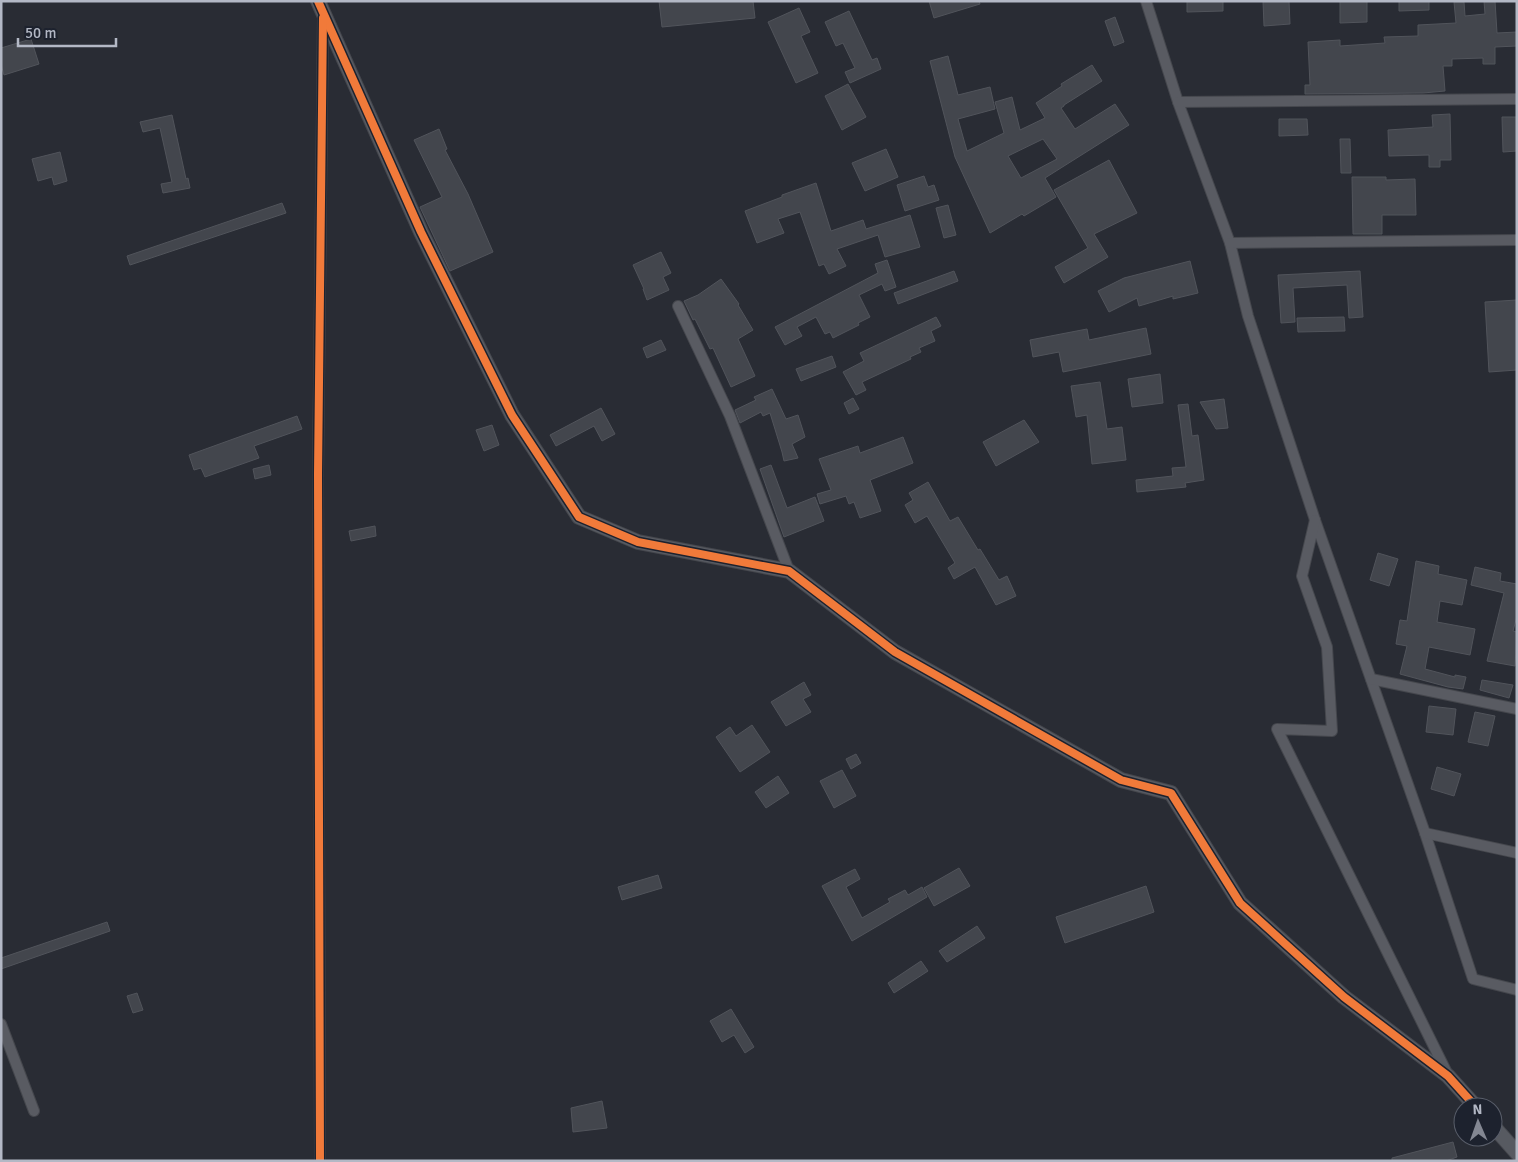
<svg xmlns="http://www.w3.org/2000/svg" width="1518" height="1162" font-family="Signika,sans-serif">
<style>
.building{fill:#43464d;stroke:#51545b;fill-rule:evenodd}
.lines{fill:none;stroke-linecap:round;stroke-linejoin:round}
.street-casing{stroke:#45474d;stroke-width:12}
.secondary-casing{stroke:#45474d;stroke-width:16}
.street{stroke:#595b62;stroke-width:10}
.secondary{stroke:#575a61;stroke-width:14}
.cycleway-casing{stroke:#1d222e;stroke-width:11}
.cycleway{stroke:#f17a3a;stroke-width:8}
</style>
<rect width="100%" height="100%" fill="#292c34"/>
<g class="building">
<polygon points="659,1 753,1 755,18 662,27"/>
<polygon points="929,1 979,1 980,4 934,18"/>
<polygon points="1187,1 1223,1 1223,11 1187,12"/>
<polygon points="1263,1 1289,1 1290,24 1264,26"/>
<polygon points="1340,1 1367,1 1367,22 1340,23"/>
<polygon points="1399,1 1429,1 1429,10 1399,11"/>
<polygon points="1484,1 1495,1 1497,33 1517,32 1517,46 1495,47 1495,64 1483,64 1483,58 1452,59 1452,66 1443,66 1445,91 1423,93 1305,94 1305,85 1310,85 1308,42 1340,40 1340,46 1385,43 1384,37 1418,36 1418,25 1456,23 1454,2 1464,2 1465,16 1485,14"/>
<polygon points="799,8 810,32 801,36 818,73 796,83 768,22"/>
<polygon points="849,11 872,60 877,58 881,69 850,83 845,72 855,68 843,43 836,46 825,22"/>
<polygon points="1115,17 1124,42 1114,46 1105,21"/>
<polygon points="31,39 39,64 4,75 1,64 1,48"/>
<path d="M948 56 958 95 990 87 995 109 958 119 967 151 1004 133 995 102 1012 97 1020 130 1045 118 1036 103 1062 86 1061 84 1092 65 1102 81 1064 105V106L1061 108 1075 129 1115 104 1129 125 1045 178 1056 197 1024 216 1022 214 990 233 955 157 930 61ZM1043 139 1057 159 1021 178 1008 156Z"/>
<polygon points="848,84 866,117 842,130 825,96"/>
<polygon points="1450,114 1451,160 1440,160 1440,167 1429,167 1429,155 1389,156 1388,130 1433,127 1432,115"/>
<polygon points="172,115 186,179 188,178 190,188 163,193 161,184 172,182 160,128 143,132 140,122"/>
<polygon points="1502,117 1517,117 1517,151 1503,152"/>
<polygon points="1279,119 1307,119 1308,135 1279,136"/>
<polygon points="439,129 447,149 445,150 468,194 493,252 450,271 420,207 442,197 414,140"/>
<polygon points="1340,139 1350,139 1351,173 1341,173"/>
<polygon points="886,149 898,177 865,191 852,163"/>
<polygon points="60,152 67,181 54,185 52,177 38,181 32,159"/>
<polygon points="1109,160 1137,213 1094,234 1108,257 1064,283 1055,267 1088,248 1054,190"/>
<polygon points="924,176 928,187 934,185 939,200 905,211 897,185"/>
<polygon points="1352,177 1386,177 1386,180 1415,179 1416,215 1382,215 1382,234 1353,234"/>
<polygon points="816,183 831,231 863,220 866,229 910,215 920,247 885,257 878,235 837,249 846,266 829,274 824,264 819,266 800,212 778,219 784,233 757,243 745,211 782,197 782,195"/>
<polygon points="282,203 286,213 130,265 127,256"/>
<polygon points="948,205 956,235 944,238 936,208"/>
<polygon points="661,252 671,273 663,277 669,290 647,300 643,289 644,289 633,265"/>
<polygon points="887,260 896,287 885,291 882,284 859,295 870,317 858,323 859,325 833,338 830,332 825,334 816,317 797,327 802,336 785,345 775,327 878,273 875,264"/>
<polygon points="1190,261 1198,293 1173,299 1173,296 1139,306 1137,298 1109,312 1098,291 1124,278"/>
<polygon points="954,271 958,281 898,304 894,293"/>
<polygon points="1360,271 1363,317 1349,318 1347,285 1293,288 1295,322 1281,323 1278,275"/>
<polygon points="721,279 739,304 738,305 753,330 738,339 755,376 731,387 713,348 710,349 695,319 693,320 684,301 698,295"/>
<polygon points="1517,300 1517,370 1489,372 1485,302"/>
<polygon points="936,317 941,326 931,331 935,341 919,348 921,352 910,357 911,359 862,382 866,390 856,395 843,372 864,361 860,353"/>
<polygon points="1344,317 1345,331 1298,332 1297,318"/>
<polygon points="1146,328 1151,354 1063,372 1059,352 1033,357 1030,340 1087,329 1089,340"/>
<polygon points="661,340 666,350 647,358 643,348"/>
<polygon points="832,356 836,367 801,381 796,369"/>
<polygon points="1160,374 1163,403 1132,407 1128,379"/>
<polygon points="1100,382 1107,429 1122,427 1126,460 1092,464 1087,415 1076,417 1071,386"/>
<polygon points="772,389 786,419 798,415 805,437 792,444 798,458 784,461 782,452 770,413 763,416 761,412 740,423 735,410 756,400 754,397"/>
<polygon points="853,398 859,409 849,414 844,403"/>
<polygon points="1224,399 1228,428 1216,429 1200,402"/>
<polygon points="1188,404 1192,436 1198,435 1204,480 1185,483 1186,487 1137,492 1136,480 1173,476 1172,468 1186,467 1178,405"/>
<polygon points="601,408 615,434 602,441 594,426 556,446 550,435"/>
<polygon points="297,416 302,429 254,446 259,458 205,477 201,468 194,470 189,455"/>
<polygon points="1024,420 1039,442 996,466 983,442"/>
<polygon points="492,425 499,445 484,451 476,430"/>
<polygon points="903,437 913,463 870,480 881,511 860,518 854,502 849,504 846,496 820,504 817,494 831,490 819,459 858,446 860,453"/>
<polygon points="269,465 271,475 255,479 253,469"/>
<polygon points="771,465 787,508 815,497 824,521 784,537 760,469"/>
<polygon points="928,482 950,521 958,517 978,550 980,549 999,580 1007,576 1016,596 996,605 975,567 954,579 948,568 955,563 927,516 915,523 905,505 913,500 909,493"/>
<polygon points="375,526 376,536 351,541 349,531"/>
<polygon points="1378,553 1398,559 1389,586 1370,580"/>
<polygon points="1416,561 1439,566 1438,574 1467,580 1462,605 1440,601 1437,622 1475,629 1470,655 1429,647 1425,669 1455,677 1455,675 1466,677 1463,689 1448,687 1400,674 1407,646 1396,644 1400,620 1407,621"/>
<polygon points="1475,567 1501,573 1500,581 1517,584 1517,616 1513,631 1517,632 1515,666 1487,661 1504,593 1471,585"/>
<polygon points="1482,680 1513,685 1509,698 1480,690"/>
<polygon points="804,682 811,695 803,699 811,712 786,726 771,702"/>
<polygon points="1429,706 1456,709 1453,735 1426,732"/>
<polygon points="1475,712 1495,716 1488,746 1468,742"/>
<polygon points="752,725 770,752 740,772 716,737 730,727 736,736"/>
<polygon points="856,754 861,763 851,769 846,759"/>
<polygon points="1437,767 1461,774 1454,796 1431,789"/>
<polygon points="842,770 856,796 834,808 820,781"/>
<polygon points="778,776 789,793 766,808 755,792"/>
<polygon points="959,868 970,886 934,906 924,888"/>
<polygon points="855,869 860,879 846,887 862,918 890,902 888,899 905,890 908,895 922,887 927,897 852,941 822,886"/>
<polygon points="658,875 662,888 622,900 618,887"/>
<polygon points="1146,886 1154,912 1065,943 1056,917"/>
<polygon points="107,922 110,931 1,969 1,958"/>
<polygon points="977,926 985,938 947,962 939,951"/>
<polygon points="921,961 928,971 894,993 888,983"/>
<polygon points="137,993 143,1010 133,1013 127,996"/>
<polygon points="731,1009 754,1047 745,1053 734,1035 722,1042 710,1021"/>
<polygon points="602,1101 607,1128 573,1132 571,1108"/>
<polygon points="1453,1142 1457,1157 1446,1161 1392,1161 1392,1158"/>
</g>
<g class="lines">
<g class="street-casing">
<g id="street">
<polyline points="1146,1 1178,102 1230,243 1248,316 1315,520 1425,833 1473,979 1517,990"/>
<polyline points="1178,102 1517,99"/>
<polyline points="1230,243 1517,240"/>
<polyline points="678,306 730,416 789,571"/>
<polyline points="1315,520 1302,576 1327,647 1332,731 1277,729 1447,1073"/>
<polyline points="1371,679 1517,709"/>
<polyline points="1425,833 1517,853"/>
<polyline points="1,1024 34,1111"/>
<polyline points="320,1161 318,474 323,17"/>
</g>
</g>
<g class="secondary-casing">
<g id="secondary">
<polyline points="318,1 421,232 512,415 579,517 638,542 789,571 895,652 1121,780 1171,793 1240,903 1344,997 1448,1076 1476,1107"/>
<polyline points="1493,1126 1517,1153"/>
</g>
</g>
<use href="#street" class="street"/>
<use href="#secondary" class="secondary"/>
<g class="cycleway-casing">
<g id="cycleway">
<polyline points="318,1 421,232 512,415 579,517 638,542 789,571 895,652 1121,780 1171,793 1240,903 1344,997 1448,1076 1476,1107"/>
<polyline points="320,1161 318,474 323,18"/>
</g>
</g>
<use href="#cycleway" class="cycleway"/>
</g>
<rect width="1518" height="1162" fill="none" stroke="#b3b8c5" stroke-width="5"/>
<g transform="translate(1478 1122) rotate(358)"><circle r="24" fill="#1d222e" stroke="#595e6a"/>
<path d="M0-4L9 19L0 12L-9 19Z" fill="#838792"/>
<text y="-8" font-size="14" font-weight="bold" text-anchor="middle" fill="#b3b8c5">N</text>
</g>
<path d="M18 38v8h98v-8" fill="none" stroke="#b3b8c5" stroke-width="2.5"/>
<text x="25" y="38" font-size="15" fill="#b3b8c5" stroke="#1d222e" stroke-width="4" paint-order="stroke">50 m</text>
</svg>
